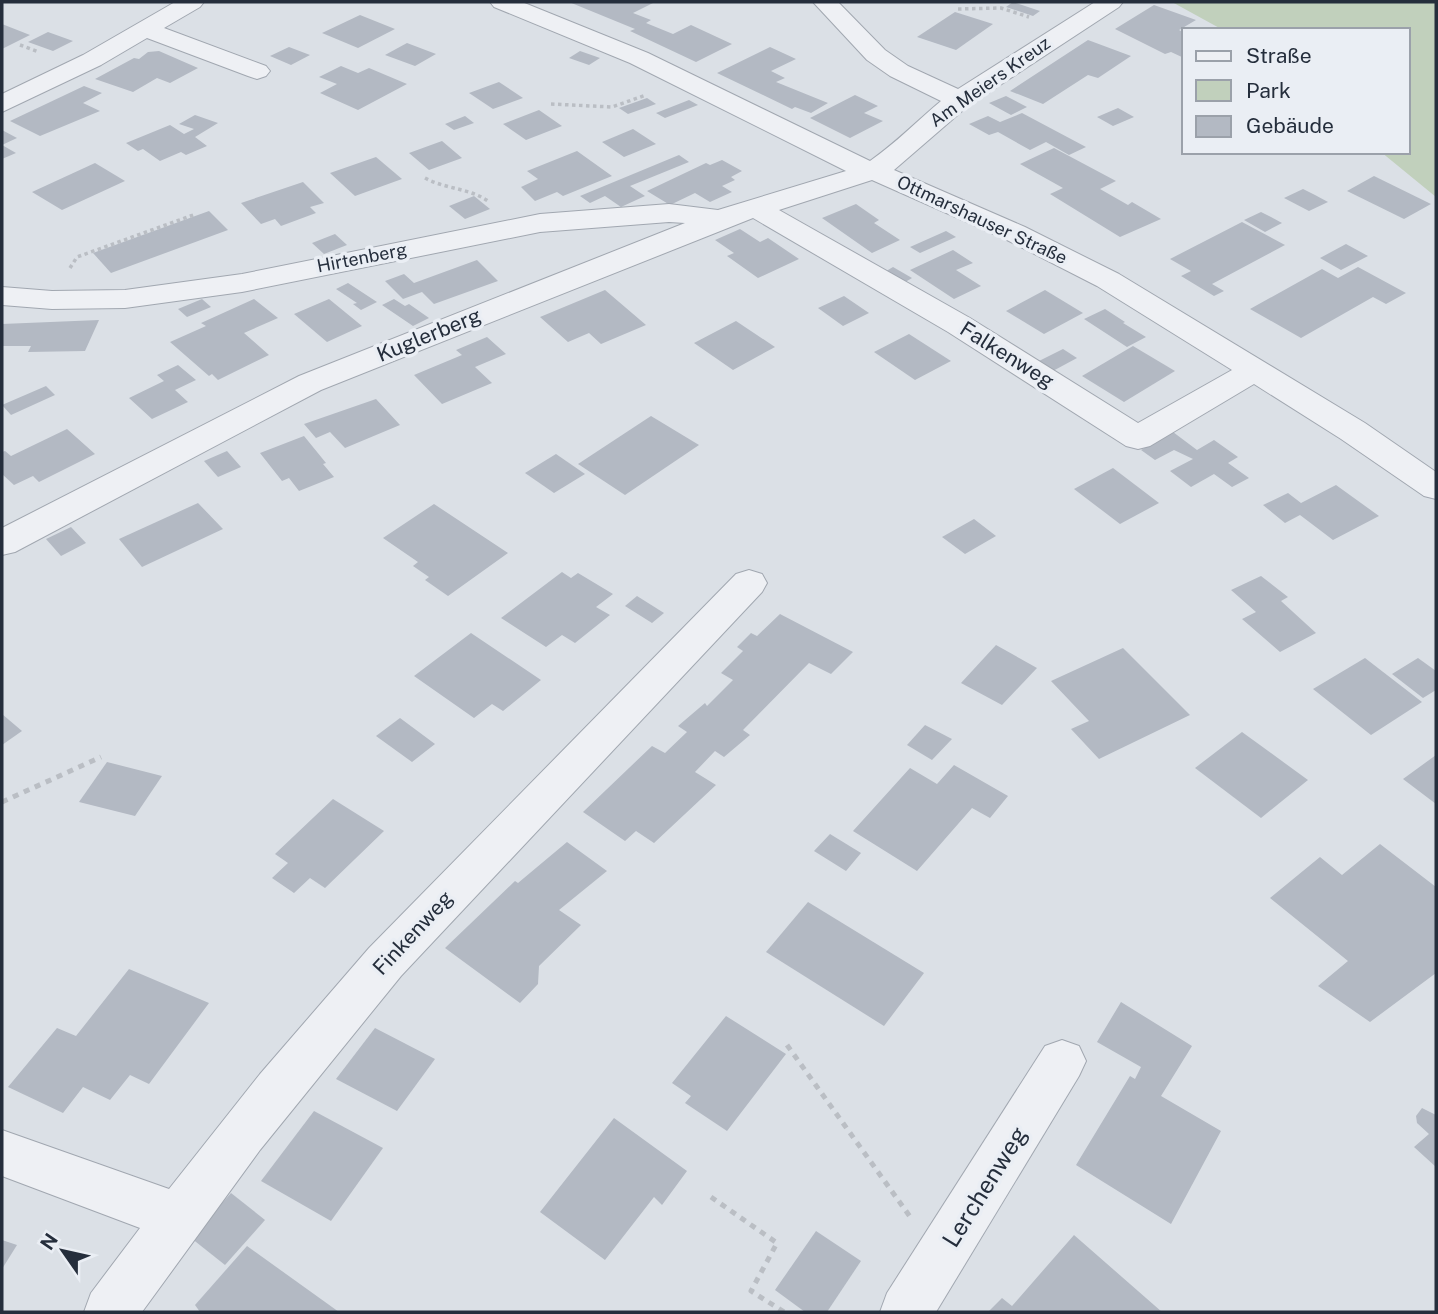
<svg xmlns="http://www.w3.org/2000/svg" width="1438" height="1314" font-family="'Public Sans',sans-serif">
<style>
.green{fill:#c1d0bc}
.building{fill:#b3b9c3}
.lines{fill:none;stroke-linecap:round;stroke-linejoin:round}
.minor-casing{stroke:#a1a7b0;stroke-width:2}
.path-far1{stroke:#babec4;stroke-width:3.5;stroke-dasharray:3.5 3.5;stroke-linecap:butt}
.path{stroke:#babec4;stroke-width:5;stroke-dasharray:6 6;stroke-linecap:butt}
.minor{fill:#eef0f4;fill-rule:evenodd}
.labels{text-anchor:middle;stroke-width:7;stroke-linejoin:round;paint-order:stroke}
.far-street-label{font-size:18px;fill:#252e3c;stroke:#eaeef4}
.street-label{font-size:21px;fill:#252e3c;stroke:#eaeef4}
.near-street-label{font-size:24px;fill:#252e3c;stroke:#eaeef4}
</style>
<rect width="100%" height="100%" fill="#dbe0e6"/>
<polygon class="green" points="1172,2 1436,2 1436,197 1381,152 1408,152 1408,30 1223,30"/>
<g class="building">
<polygon points="569,2 649,2 653,3 633,13 651,20 646,23 673,34 691,25 732,44 696,62 630,31 635,29"/>
<polygon points="1013,2 1040,11 1033,16 1006,7"/>
<polygon points="1154,5 1196,20 1179,30 1184,33 1184,58 1171,52 1165,54 1115,29"/>
<polygon points="955,12 993,24 956,50 917,37"/>
<polygon points="360,15 395,29 358,48 322,33"/>
<polygon points="2,24 30,35 2,49"/>
<polygon points="48,32 73,41 53,51 28,42"/>
<polygon points="1088,40 1131,56 1098,78 1088,75 1043,104 1010,91"/>
<polygon points="407,43 436,54 415,66 385,55"/>
<polygon points="289,47 310,55 291,65 270,56"/>
<polygon points="770,47 796,59 771,71 785,78 776,82 828,103 811,113 795,107 792,109 717,73"/>
<polygon points="159,51 198,68 170,83 157,78 133,92 95,79 134,58 139,59 148,52"/>
<polygon points="580,51 600,58 589,65 569,58"/>
<polygon points="341,66 358,73 369,68 407,84 358,110 320,93 337,84 319,77"/>
<polygon points="499,82 523,98 493,109 469,93"/>
<polygon points="84,86 102,93 83,103 100,111 40,136 10,121"/>
<polygon points="855,95 878,106 864,113 883,121 850,138 810,118"/>
<polygon points="1006,96 1027,107 1011,115 989,103"/>
<polygon points="647,98 656,104 628,114 619,108"/>
<polygon points="689,100 698,105 665,118 656,113"/>
<polygon points="1118,108 1134,117 1113,126 1097,117"/>
<polygon points="539,110 562,126 526,140 503,124"/>
<polygon points="1022,113 1086,147 1069,155 1046,142 1030,150 998,132 989,135 969,124 988,116 1000,122"/>
<polygon points="195,115 218,123 195,137 207,146 186,155 181,152 160,161 143,149 138,151 126,143 170,125 184,134 194,129 179,124"/>
<polygon points="465,116 474,123 454,130 445,124"/>
<polygon points="633,129 656,144 624,157 602,142"/>
<polygon points="2,130 17,138 2,145 16,153 2,159"/>
<polygon points="442,141 462,158 429,170 409,153"/>
<polygon points="1054,148 1116,181 1100,189 1128,205 1132,202 1161,219 1120,237 1050,194 1063,188 1020,164"/>
<polygon points="577,151 612,176 563,196 557,192 535,201 521,187 538,179 527,171"/>
<polygon points="679,155 689,162 630,186 645,196 621,207 605,196 590,203 580,196"/>
<polygon points="376,157 402,179 355,196 330,173"/>
<polygon points="722,160 742,171 731,177 735,180 722,186 732,192 710,202 695,193 670,205 647,191 706,163 710,165"/>
<polygon points="95,163 125,181 62,210 32,192"/>
<polygon points="1374,176 1431,204 1404,219 1347,191"/>
<polygon points="303,182 324,203 310,207 316,213 281,226 275,219 261,224 241,203"/>
<polygon points="1303,189 1315,195 1328,202 1309,211 1284,198"/>
<polygon points="474,196 490,209 465,219 449,206"/>
<polygon points="856,204 879,220 874,223 900,240 872,253 822,218"/>
<polygon points="209,211 228,230 111,273 93,253"/>
<polygon points="1261,212 1271,217 1282,223 1265,232 1244,220"/>
<polygon points="1242,222 1285,245 1212,284 1224,291 1214,296 1181,276 1191,271 1170,259"/>
<polygon points="740,229 760,242 768,238 799,259 758,278 727,256 734,253 715,240"/>
<polygon points="946,231 956,237 920,253 910,247"/>
<polygon points="335,234 347,245 324,254 312,243"/>
<polygon points="1346,244 1368,256 1341,270 1320,258"/>
<polygon points="953,250 973,263 956,270 981,286 954,299 910,270"/>
<polygon points="477,260 498,281 434,304 422,292 403,299 385,281 404,274 414,283"/>
<polygon points="893,267 912,278 902,284 883,273"/>
<polygon points="1358,267 1406,293 1386,304 1373,297 1301,338 1250,309 1322,269 1338,278"/>
<polygon points="348,283 377,302 361,310 353,304 357,303 336,289"/>
<polygon points="605,290 646,325 601,344 589,333 568,342 540,317"/>
<polygon points="1045,290 1083,313 1044,334 1006,311"/>
<polygon points="844,296 869,313 843,326 818,308"/>
<polygon points="202,299 211,307 187,317 178,309"/>
<polygon points="254,299 278,318 244,333 269,355 218,380 212,374 209,376 170,342 206,326 201,323"/>
<polygon points="329,299 362,326 327,342 294,314"/>
<polygon points="394,299 405,306 409,304 429,318 413,326 382,305"/>
<polygon points="1105,309 1125,322 1123,323 1146,337 1127,347 1084,319"/>
<polygon points="99,320 85,351 28,352 31,346 2,346 2,324"/>
<polygon points="736,321 775,347 733,370 694,343"/>
<polygon points="909,334 951,361 915,380 874,352"/>
<polygon points="487,337 506,354 475,367 492,383 442,404 414,375 462,355 456,350"/>
<polygon points="1133,346 1175,371 1124,402 1082,376"/>
<polygon points="1063,349 1077,358 1051,372 1037,362"/>
<polygon points="178,365 196,380 175,390 188,402 152,419 129,398 164,381 157,375"/>
<polygon points="46,386 55,395 11,415 2,405"/>
<polygon points="376,399 400,425 345,448 330,432 316,438 304,424"/>
<polygon points="651,416 699,445 625,495 578,464"/>
<polygon points="67,429 95,454 39,482 33,476 14,485 2,474 2,452 5,451 11,456"/>
<polygon points="1173,432 1197,450 1214,440 1238,457 1228,463 1249,478 1232,487 1214,474 1191,487 1170,471 1193,459 1174,450 1155,460 1141,450"/>
<polygon points="304,436 326,463 323,464 334,477 299,491 289,478 282,481 260,453"/>
<polygon points="227,451 241,467 218,477 204,461"/>
<polygon points="556,454 585,474 554,493 525,473"/>
<polygon points="1113,468 1159,503 1120,524 1074,489"/>
<polygon points="1336,485 1379,516 1333,540 1300,515 1285,523 1263,505 1288,493 1301,503"/>
<polygon points="198,503 223,529 142,567 119,539"/>
<polygon points="434,504 508,553 448,596 425,580 429,577 413,566 418,562 383,538"/>
<polygon points="974,519 996,536 965,554 942,537"/>
<polygon points="71,527 86,543 61,556 46,539"/>
<polygon points="562,572 571,578 578,573 613,594 596,607 610,615 575,643 562,635 546,647 501,618"/>
<polygon points="1261,576 1288,597 1281,601 1316,633 1280,652 1242,619 1256,612 1231,590"/>
<polygon points="637,596 664,613 652,623 625,606"/>
<polygon points="780,614 853,652 831,674 809,663 743,730 750,735 724,757 715,751 695,772 716,785 654,843 636,831 625,841 583,812 652,746 665,753 687,732 678,726 705,703 707,706 733,680 721,673 743,651 737,647 751,633 757,636"/>
<polygon points="471,633 541,680 503,711 492,704 474,718 414,676"/>
<polygon points="996,645 1037,668 1002,705 961,683"/>
<polygon points="1123,648 1190,715 1099,759 1071,729 1089,721 1051,681"/>
<polygon points="1365,658 1422,702 1371,735 1313,689"/>
<polygon points="1418,658 1436,671 1436,690 1423,698 1392,674"/>
<polygon points="2,714 22,731 2,745"/>
<polygon points="400,718 435,744 412,762 376,736"/>
<polygon points="925,725 952,739 932,760 907,745"/>
<polygon points="1242,732 1308,780 1261,818 1195,768"/>
<polygon points="1436,755 1436,804 1403,779"/>
<polygon points="107,762 162,776 135,816 79,802"/>
<polygon points="954,765 1008,796 990,818 972,808 917,871 853,831 910,768 937,784"/>
<polygon points="333,799 384,831 325,888 310,878 294,893 272,878 288,863 275,854"/>
<polygon points="830,834 861,853 846,871 814,851"/>
<polygon points="567,842 607,871 559,910 581,925 539,966 538,984 520,1003 445,948 515,881 518,883"/>
<polygon points="1380,844 1436,887 1436,973 1370,1022 1318,986 1348,961 1270,898 1320,857 1342,875"/>
<polygon points="808,902 924,973 884,1026 766,952"/>
<polygon points="129,969 209,1003 149,1084 130,1075 110,1100 83,1087 63,1113 8,1087 57,1028 76,1036"/>
<polygon points="1121,1002 1192,1046 1161,1096 1221,1131 1171,1224 1076,1165 1130,1076 1135,1079 1141,1067 1097,1042"/>
<polygon points="726,1016 786,1054 727,1131 685,1103 691,1096 672,1083"/>
<polygon points="375,1028 435,1059 397,1111 336,1079"/>
<polygon points="1422,1108 1436,1115 1436,1167 1414,1147 1429,1134 1417,1123 1416,1116"/>
<polygon points="314,1111 383,1148 331,1221 261,1181"/>
<polygon points="614,1118 687,1171 662,1205 654,1197 605,1260 540,1212"/>
<polygon points="231,1193 265,1220 225,1265 191,1238"/>
<polygon points="816,1231 861,1261 827,1312 805,1312 775,1290"/>
<polygon points="1074,1235 1162,1312 988,1312 1002,1298 1012,1306"/>
<polygon points="2,1240 17,1245 2,1269"/>
<polygon points="247,1246 339,1312 200,1312 195,1305"/>
</g>
<g class="lines">
<g class="minor-casing">
<g id="minor">
<polygon points="175,2 204,2 200,7 164,28 266,66 270,71 266,76 257,79 248,76 147,38 101,65 2,112 2,94 83,55"/>
<path d="M490 2H522L648 53 870 161C896 143 917 121 941 101L890 76 867 60 813 2H838L885 50 908 66 958 89 1095 2H1123L1119 7 968 106 894 170 1025 227 1119 274 1365 423 1436 472V499L1424 496 1341 439 1254 384 1150 446 1138 449 1126 446 948 332 753 218 321 390 15 552 2 555V528L299 376 685 223 669 222 540 232 242 292 125 308 52 309 2 305V287L52 291 125 290 242 274 540 214 669 204 718 210 846 171 630 63 494 7ZM872 180 1005 239 1097 286 1232 370 1138 423 970 318 779 210Z"/>
<polygon points="749,570 762,574 767,583 762,592 401,976 260,1150 142,1312 84,1312 91,1293 140,1228 2,1176 2,1130 169,1189 260,1074 369,948 736,574"/>
<polygon points="1062,1040 1079,1046 1086,1061 1079,1076 936,1312 880,1312 887,1293 1045,1046"/>
</g>
</g>
<g class="path-far1">
<polyline points="958,9 1001,8 1029,17"/>
<polyline points="20,45 39,52"/>
<polyline points="551,104 612,107 646,95"/>
<path d="M425 178C445 189 469 188 488 201"/>
<polyline points="70,268 77,257 196,214"/>
</g>
<g class="path">
<polyline points="2,802 101,757"/>
<polyline points="787,1045 911,1218"/>
<polyline points="711,1197 777,1243 751,1291 784,1312"/>
</g>
<use href="#minor" class="minor"/>
</g>
<g class="labels">
<g class="far-street-label">
<text transform="translate(990 82) rotate(-35)" y="6">Am Meiers Kreuz</text>
<text transform="translate(982 220) rotate(25)" y="6">Ottmarshauser Straße</text>
<text transform="translate(362 258) rotate(-11)" y="6">Hirtenberg</text>
</g>
<g class="street-label">
<text transform="translate(429 335) rotate(-22)" y="7">Kuglerberg</text>
<text transform="translate(1007 355) rotate(32)" y="7">Falkenweg</text>
<text transform="translate(413 933) rotate(-47)" y="7">Finkenweg</text>
</g>
<g class="near-street-label">
<text transform="translate(985 1187) rotate(-58)" y="8">Lerchenweg</text>
</g>
</g>
<rect width="1438" height="1314" fill="none" stroke="#252e3c" stroke-width="7"/>
<rect x="1182" y="28" width="228" height="126" fill="#eaeef4" stroke="#9ba1aa" stroke-width="2"/>
<rect x="1196" y="51" width="35" height="10" fill="#eef0f4" stroke="#9ba1aa" stroke-width="2"/>
<text x="1246" y="63" font-size="21" fill="#252e3c">Straße</text>
<rect x="1196" y="80" width="35" height="21" fill="#c1d0bc" stroke="#9ba1aa" stroke-width="2"/>
<text x="1246" y="98" font-size="21" fill="#252e3c">Park</text>
<rect x="1196" y="116" width="35" height="21" fill="#b3b9c3" stroke="#9ba1aa" stroke-width="2"/>
<text x="1246" y="133" font-size="21" fill="#252e3c">Gebäude</text>
<g transform="translate(63 1251) rotate(304)" stroke="#eaeef4" stroke-width="5" paint-order="stroke">
<path d="M0-5L12 26L0 18L-12 26Z" fill="#252e3c"/>
<text y="-10" font-size="19" font-weight="bold" text-anchor="middle" fill="#252e3c">N</text>
</g>
</svg>
